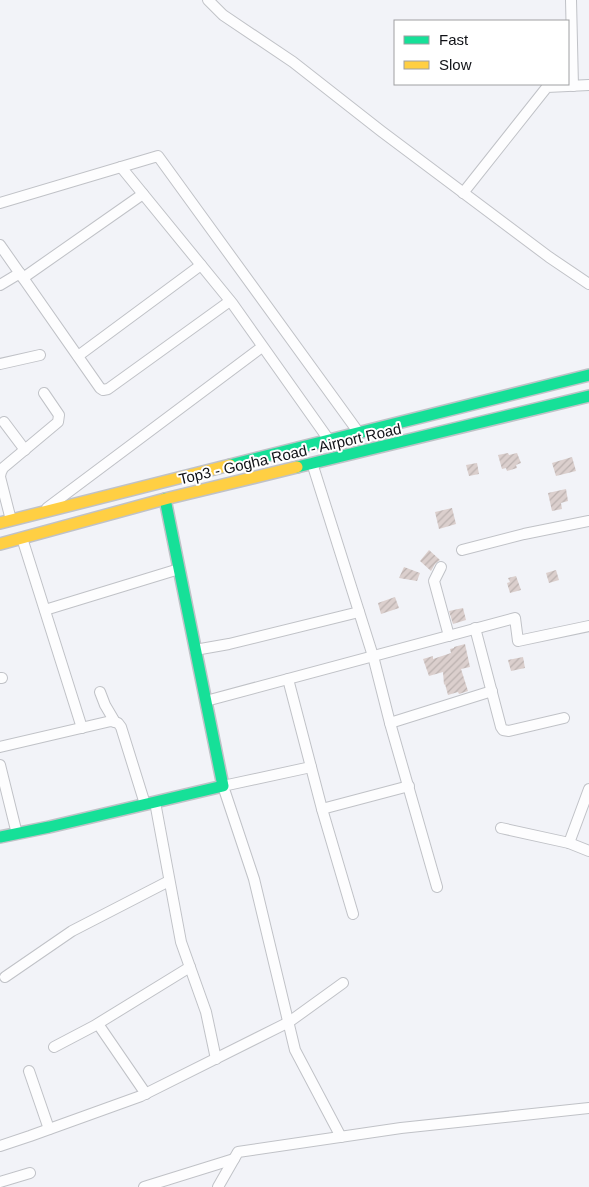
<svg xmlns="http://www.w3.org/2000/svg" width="589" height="1187" font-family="Helvetica,sans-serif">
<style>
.building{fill:url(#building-hatch)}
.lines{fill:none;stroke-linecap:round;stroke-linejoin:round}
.street-casing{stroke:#c0c2c7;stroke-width:12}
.fast-casing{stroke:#c0c2c7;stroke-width:14}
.slow-casing{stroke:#c0c2c7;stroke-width:14}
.street{stroke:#fdfdfe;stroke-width:10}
.fast{stroke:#16e098;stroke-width:11}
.slow{stroke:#ffcf43;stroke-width:11}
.labels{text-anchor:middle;stroke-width:4;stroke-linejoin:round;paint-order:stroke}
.street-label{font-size:15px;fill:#101217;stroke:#fff}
</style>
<defs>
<pattern id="building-hatch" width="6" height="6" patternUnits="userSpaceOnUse" patternTransform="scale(1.25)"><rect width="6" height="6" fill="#dbcfcd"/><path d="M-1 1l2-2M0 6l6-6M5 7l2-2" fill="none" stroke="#bbb1af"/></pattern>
</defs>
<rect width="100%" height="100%" fill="#f2f3f8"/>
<g class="building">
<polygon points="508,453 509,455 517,453 521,463 516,465 517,468 507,471 506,468 502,469 498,455"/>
<polygon points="572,457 576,471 556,476 552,463"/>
<polygon points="477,463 479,474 469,476 466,465"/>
<polygon points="566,489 568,501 561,503 562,509 552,511 548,493"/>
<polygon points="452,508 456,524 439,529 435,512"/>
<polygon points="429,550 440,560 435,564 431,571 420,561"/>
<polygon points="404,567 420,573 417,581 399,578"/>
<polygon points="556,570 559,580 549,583 546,573"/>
<polygon points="516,576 521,590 510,593 507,583 510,582 508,578"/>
<polygon points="395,597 399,608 381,614 378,603"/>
<polygon points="463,608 466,620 453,624 449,611"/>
<polygon points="465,644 470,667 461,669 468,691 459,694 458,692 448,695 445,684 444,685 443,672 429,676 423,659 433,656 433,659 451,653 450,649 454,648 454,647"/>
<polygon points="523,657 525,668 511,671 508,660"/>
</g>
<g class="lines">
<g class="street-casing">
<g id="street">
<polyline points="208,0 223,15 293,62 381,131 549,257 589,284"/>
<polyline points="571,0 573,86"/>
<polyline points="121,167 232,303 329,440"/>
<polyline points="463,193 547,87 589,85"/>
<polyline points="0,203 158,156 359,433"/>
<polyline points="0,245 100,388 103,390 108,389 230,301"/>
<polyline points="23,278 143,194"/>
<polyline points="0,285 20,273"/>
<polyline points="78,356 201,265"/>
<polyline points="0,364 40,355"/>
<polyline points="4,422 25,450"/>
<polyline points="312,463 373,656 390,723 437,887"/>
<polyline points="0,476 1,472 3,468 58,422 59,415 44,393"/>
<polyline points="0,477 11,520"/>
<polyline points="47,508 262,347"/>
<polyline points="22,538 82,728"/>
<polyline points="462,550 524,534 589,521"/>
<polyline points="441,567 434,581 449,636"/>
<polyline points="45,610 179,569"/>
<polyline points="475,628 501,727 503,730 509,731 564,718"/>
<polyline points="195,650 229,644 359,612"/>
<polyline points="0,678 2,678"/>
<polyline points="288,679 322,809 353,914"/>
<polyline points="100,692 105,705 115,722"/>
<polyline points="206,701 515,618 518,641 589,626"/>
<polyline points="390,723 492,691"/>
<polyline points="0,747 111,721 118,723 121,727 145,804"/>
<polyline points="0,765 17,834"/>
<polyline points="311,767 223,786 254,879 295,1050 341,1137"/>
<polyline points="155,802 181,942 206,1012 216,1059"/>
<polyline points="322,809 409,786"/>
<polyline points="501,828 569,843 589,851"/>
<polyline points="569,843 589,789"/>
<polyline points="5,977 72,931 169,881"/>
<polyline points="98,1024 146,1094"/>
<polyline points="54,1047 94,1026 190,967"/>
<polyline points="29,1071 49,1129"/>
<polyline points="0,1146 30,1136 141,1096 289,1022 343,983"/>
<polyline points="0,1182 30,1173"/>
<polyline points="144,1187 234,1159"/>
<polyline points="218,1187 238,1152 401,1128 589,1108"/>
</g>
</g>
<g class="fast-casing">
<g id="fast">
<polyline points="230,465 589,375"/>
<polyline points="297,467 589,396"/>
<polyline points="0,837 49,827 223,786 165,499"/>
</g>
</g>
<g class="slow-casing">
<g id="slow">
<polyline points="0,523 230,465"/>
<polyline points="0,544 165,499 297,467"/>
</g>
</g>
<use href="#street" class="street"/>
<use href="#fast" class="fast"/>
<use href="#slow" class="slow"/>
</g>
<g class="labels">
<g class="street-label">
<text transform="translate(290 454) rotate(-13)" y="5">Top3 - Gogha Road - Airport Road</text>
</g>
</g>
<rect x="394" y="20" width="175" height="65" fill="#ffffff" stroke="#9fa0a2"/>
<rect x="404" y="36" width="25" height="8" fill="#16e098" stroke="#9fa0a2"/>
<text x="439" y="45" font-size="15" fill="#101217">Fast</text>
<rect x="404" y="61" width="25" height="8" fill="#ffcf43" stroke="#9fa0a2"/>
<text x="439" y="70" font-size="15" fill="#101217">Slow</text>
</svg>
